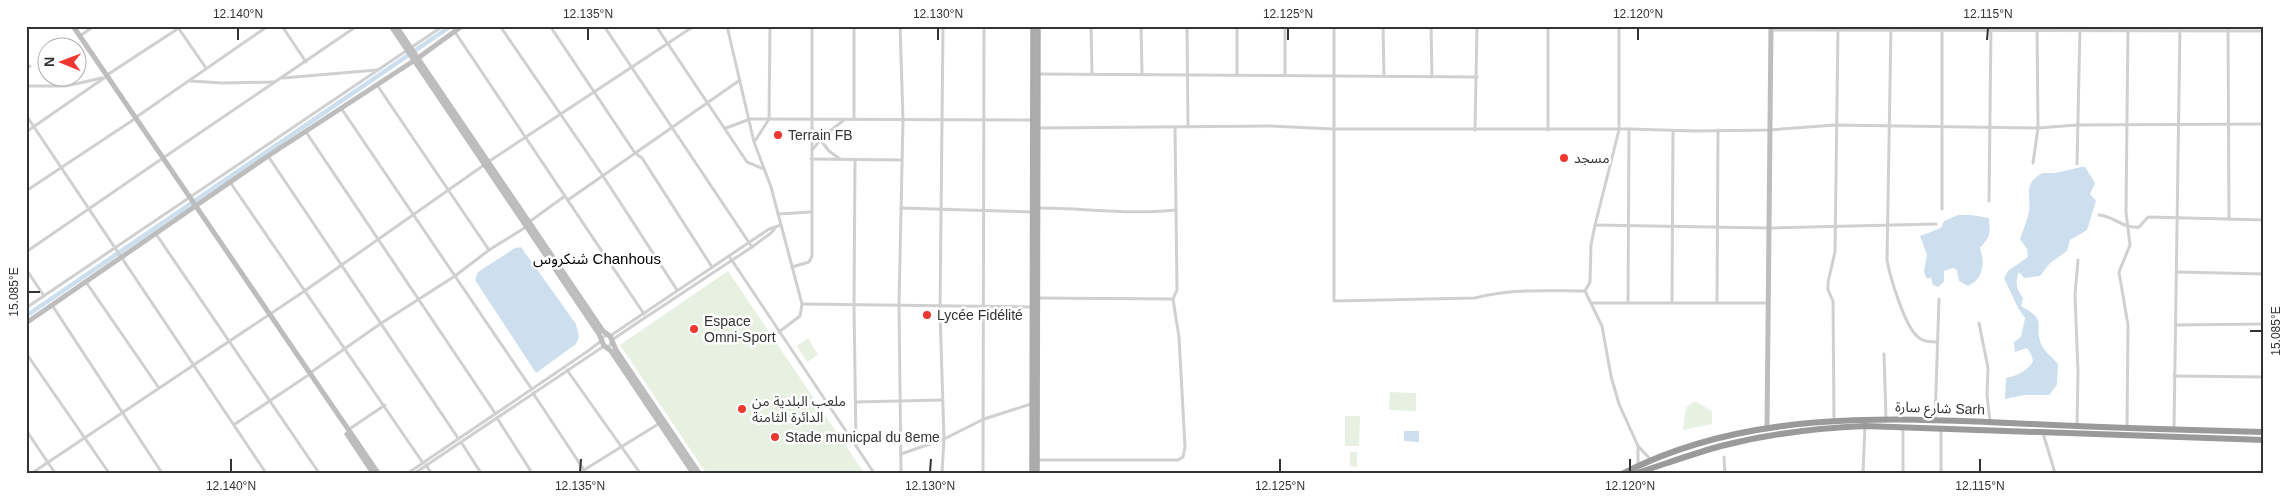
<svg xmlns="http://www.w3.org/2000/svg" width="2290" height="499" font-family="Helvetica,'Noto Sans Arabic',sans-serif">
<style>
.green{fill:#e7f0e1}
.water{fill:#cddfef}
.lines{fill:none;stroke-linecap:round;stroke-linejoin:round}
.canal{stroke:#cddfef;stroke-width:4.5}
.street{stroke:#d0d0d0;stroke-width:3}
.secondary{stroke:#bdbdbd;stroke-width:5}
.primary{stroke:#ababab;stroke-width:5.5}
.highway{stroke:#9a9a9a;stroke-width:6}
.ticks{fill:none;stroke:#333;stroke-width:2}
.poi-dot{fill:#ee3731;stroke:#fff;stroke-width:2}
.labels{text-anchor:middle;stroke-width:5;stroke-linejoin:round;paint-order:stroke}
.poi-label{font-size:14px;fill:#333;stroke:#fff;text-anchor:start}
.street-label{font-size:14px;fill:#333;stroke:#fff}
.neighbourhood-label{font-size:15px;fill:#000;stroke:#fff}
.neatline{fill:none;stroke:#333;stroke-width:2}
.ticks-label{font-size:12px;text-anchor:middle;fill:#333}
</style>
<rect width="100%" height="100%" fill="#fff"/>
<g class="green">
<polygon points="728,271 864,473 706,473 620,345"/>
<polygon points="808,338 818,355 807,362 797,346"/>
<polygon points="1390,392 1416,393 1416,411 1389,410"/>
<polygon points="1694,401 1712,411 1712,424 1683,430 1686,408"/>
<polygon points="1345,416 1360,416 1359,446 1345,446"/>
<polygon points="1350,452 1357,452 1357,467 1350,466"/>
</g>
<g class="water">
<path d="M2081 167H2085L2095 183 2090 194 2096 201 2087 230 2070 240 2067 251 2050 263 2040 276 2024 278 2019 272C2015 282 2016 290 2023 298L2021 306C2050 322 2032 323 2042 346 2045 352 2053 358 2058 364L2057 385 2049 395H2024L2005 399 2006 378C2016 376 2028 371 2033 361L2031 354 2027 348 2015 352 2014 342 2021 337 2025 318 2018 308 2004 278 2008 271 2028 257 2027 249 2020 239C2023 230 2027 221 2029 212 2031 194 2023 184 2042 173H2055Z"/>
<path d="M1958 215H1971L1989 218C1990 235 1991 236 1980 248 1985 262 1984 279 1968 286L1959 281 1957 270 1953 268 1944 271V282L1938 287 1933 285 1931 278H1926L1924 271 1927 255 1920 236 1941 228 1944 221Z"/>
<polygon points="521,247 576,324 579,337 576,344 536,373 475,280 478,272 515,248"/>
<polygon points="1404,431 1419,431 1419,442 1404,441"/>
</g>
<g class="lines">
<polyline class="canal" points="26,316 451,26"/>
<g class="street">
<polyline points="177,26 206,68"/>
<polyline points="282,26 306,62"/>
<polyline points="500,26 603,176 677,290"/>
<polyline points="550,26 635,153 642,158 712,267"/>
<polyline points="604,26 752,247"/>
<polyline points="656,26 747,162 764,169"/>
<polyline points="727,26 754,142 771,187 802,304 800,316 779,332"/>
<polyline points="900,26 903,119 899,305 901,473"/>
<polyline points="968,26 1032,26"/>
<polyline points="1091,26 1092,74"/>
<polyline points="1141,26 1142,74"/>
<polyline points="1187,26 1188,127"/>
<polyline points="1237,26 1237,75"/>
<polyline points="1285,26 1285,75"/>
<path d="M1334 26V301L1475 298C1511 288 1548 291 1585 291"/>
<polyline points="1383,26 1384,76"/>
<polyline points="1431,26 1432,76"/>
<polyline points="1619,26 1619,130 1595,225 1591,245 1590,282 1585,291 1602,326 1611,376 1619,404 1638,446 1651,460"/>
<path d="M1891 26 1887 260C1890 277 1905 327 1918 337 1923 342 1931 342 1937 342"/>
<polyline points="2228,26 2229,219"/>
<polyline points="1771,30 2264,31"/>
<polyline points="455,32 644,314"/>
<polyline points="80,36 94,26"/>
<polyline points="26,69 30,66"/>
<polyline points="1039,74 1477,77"/>
<polyline points="107,75 182,26"/>
<polyline points="283,78 377,70"/>
<polyline points="190,81 223,83 274,82"/>
<polyline points="377,85 489,250"/>
<polyline points="26,86 66,86 102,78"/>
<polyline points="341,108 531,388"/>
<polyline points="26,115 266,473"/>
<polyline points="135,118 268,26"/>
<polyline points="854,119 854,26"/>
<polyline points="726,128 750,119 1032,120"/>
<polyline points="1038,128 1270,126 1333,129 1629,129 1695,131 1769,130 1835,125 2038,128 2077,125 2264,124"/>
<polyline points="812,129 829,151 840,159"/>
<polyline points="1475,130 1477,26"/>
<polyline points="1548,130 1548,26"/>
<polyline points="26,132 104,78"/>
<polyline points="306,132 495,413"/>
<polyline points="755,141 769,119 770,26"/>
<polyline points="812,150 823,137 845,119"/>
<polyline points="268,156 458,438"/>
<polyline points="163,158 357,26"/>
<polyline points="811,159 902,160"/>
<polyline points="855,160 854,305 856,445"/>
<polyline points="488,162 694,26"/>
<polyline points="2033,163 2038,128 2037,26"/>
<polyline points="2077,164 2080,26"/>
<polyline points="230,182 423,463"/>
<polyline points="26,191 133,120"/>
<polyline points="568,200 740,80"/>
<polyline points="1989,201 1991,26"/>
<polyline points="901,208 1032,212"/>
<path d="M1038 208C1085 208 1130 215 1176 210"/>
<polyline points="1942,209 1942,26"/>
<polyline points="778,214 811,212"/>
<path d="M2099 215C2114 216 2123 229 2139 227L2148 217 2264 220"/>
<polyline points="529,222 565,196"/>
<polyline points="1595,225 1768,228 1936,224"/>
<polyline points="156,234 319,473"/>
<polyline points="26,252 160,160"/>
<polyline points="729,256 874,473"/>
<polyline points="792,267 809,262 812,256 812,26"/>
<polyline points="26,269 44,296"/>
<polyline points="2177,272 2264,274"/>
<polyline points="86,282 159,388"/>
<polyline points="1038,298 1173,299"/>
<polyline points="1628,302 1629,129"/>
<polyline points="1672,302 1673,131"/>
<polyline points="1717,302 1718,130"/>
<polyline points="1591,303 1768,303"/>
<polyline points="802,304 1032,307"/>
<polyline points="52,305 162,473"/>
<polyline points="26,308 443,26"/>
<polyline points="1979,323 1988,368 1987,395 1990,422"/>
<polyline points="2175,325 2264,324"/>
<polyline points="26,353 109,473"/>
<polyline points="1884,354 1886,419"/>
<polyline points="567,370 640,473"/>
<polyline points="310,373 380,324 455,276 489,250 526,227"/>
<polyline points="2174,376 2264,377"/>
<polyline points="533,393 586,473"/>
<polyline points="856,402 942,400"/>
<polyline points="497,418 532,473"/>
<polyline points="1834,420 1833,301 1828,290 1828,282 1835,252 1838,26"/>
<polyline points="1935,420 1939,299"/>
<polyline points="235,424 307,376"/>
<polyline points="2077,426 2078,372 2075,295 2078,260"/>
<polyline points="2127,427 2128,325 2119,272 2130,245 2126,212 2128,26"/>
<polyline points="2174,429 2180,26"/>
<polyline points="26,430 55,473"/>
<polyline points="348,430 385,405"/>
<polyline points="2043,433 2055,473"/>
<polyline points="461,442 481,473"/>
<polyline points="1638,446 1638,465"/>
<polyline points="901,454 944,439 984,419 1031,404"/>
<polyline points="1724,457 1725,473"/>
<polyline points="1037,460 1178,460 1183,457 1185,447 1179,337 1173,299 1177,290 1175,127"/>
<polyline points="426,465 431,473"/>
<polyline points="32,473 306,290 484,165"/>
<polyline points="408,473 588,351 601,341 604,336 610,336 769,229 781,225"/>
<polyline points="415,473 604,346 610,346 612,340 631,327 752,247 771,233 775,228"/>
<polyline points="579,473 660,423"/>
<polyline points="942,473 944,439 940,312 943,26"/>
<polyline points="983,473 984,26"/>
<polyline points="1863,473 1865,426"/>
<polyline points="1903,473 1903,428"/>
<polyline points="1941,473 1941,428"/>
</g>
<g class="secondary">
<polyline points="73,26 378,473"/>
<polyline points="391,26 599,334 604,346 611,351 693,473"/>
<polyline points="396,26 603,331 610,336 616,350 699,473"/>
<polyline points="26,323 268,156 418,58 462,26"/>
<polyline points="1767,429 1771,26"/>
<polyline points="347,434 373,473"/>
</g>
<g class="primary">
<polyline points="1032,473 1033,26"/>
<polyline points="1037,473 1038,26"/>
</g>
<g class="highway">
<path d="M1624 473C1750 408 1896 418 2033 424 2110 428 2187 430 2264 432"/>
<path d="M1637 473C1665 464 1692 454 1721 446 1768 434 1816 428 1865 426L2264 440"/>
</g>
</g>
<path class="ticks" d="M238 40V28M588 40V28M938 40V28M1288 40V28M1638 40V28M1987 40 1988 28M28 292H40M2250 331H2262M231 472V459M580 472 581 459M930 472 931 459M1280 472V459M1630 472V459M1980 472V459"/>
<g class="poi-dot">
<circle cx="778" cy="135" r="5"/>
<circle cx="1564" cy="158" r="5"/>
<circle cx="927" cy="315" r="5"/>
<circle cx="694" cy="329" r="5"/>
<circle cx="742" cy="409" r="5"/>
<circle cx="775" cy="437" r="5"/>
</g>
<g class="labels">
<g class="poi-label">
<text x="788" y="140">Terrain FB</text>
<text x="1574" y="163">مسجد</text>
<text x="937" y="320">Lycée Fidélité</text>
<text x="704" y="326">Espace<tspan x="704" dy="16">Omni-Sport</tspan></text>
<text x="752" y="406">ملعب البلدية من<tspan x="752" dy="16">الدائرة الثامنة</tspan></text>
<text x="785" y="442">Stade municpal du 8eme</text>
</g>
<g class="street-label">
<text transform="translate(1940 408) rotate(2)" y="5">شارع سارة Sarh</text>
</g>
<g class="neighbourhood-label">
<text x="597" y="264">شنكروس Chanhous</text>
</g>
</g>
<rect width="2290" height="499" fill="none" stroke="#ffffff" stroke-width="55"/>
<g transform="translate(62 62) rotate(271)"><circle r="24" fill="#ffffff" stroke="#adadad"/>
<path d="M0-4L9 19L0 12L-9 19Z" fill="#ee3731"/>
<text y="-8" font-size="14" font-weight="bold" text-anchor="middle" fill="#333333">N</text>
</g>
<rect x="28" y="28" width="2234" height="444" class="neatline"/>
<g class="ticks-label">
<text x="238" y="18">12.140°N</text>
<text x="588" y="18">12.135°N</text>
<text x="938" y="18">12.130°N</text>
<text x="1288" y="18">12.125°N</text>
<text x="1638" y="18">12.120°N</text>
<text x="1988" y="18">12.115°N</text>
<text transform="translate(14 292) rotate(-90)" y="4">15.085°E</text>
<text transform="translate(2276 331) rotate(-90)" y="4">15.085°E</text>
<text x="231" y="490">12.140°N</text>
<text x="580" y="490">12.135°N</text>
<text x="930" y="490">12.130°N</text>
<text x="1280" y="490">12.125°N</text>
<text x="1630" y="490">12.120°N</text>
<text x="1980" y="490">12.115°N</text>
</g>
</svg>
